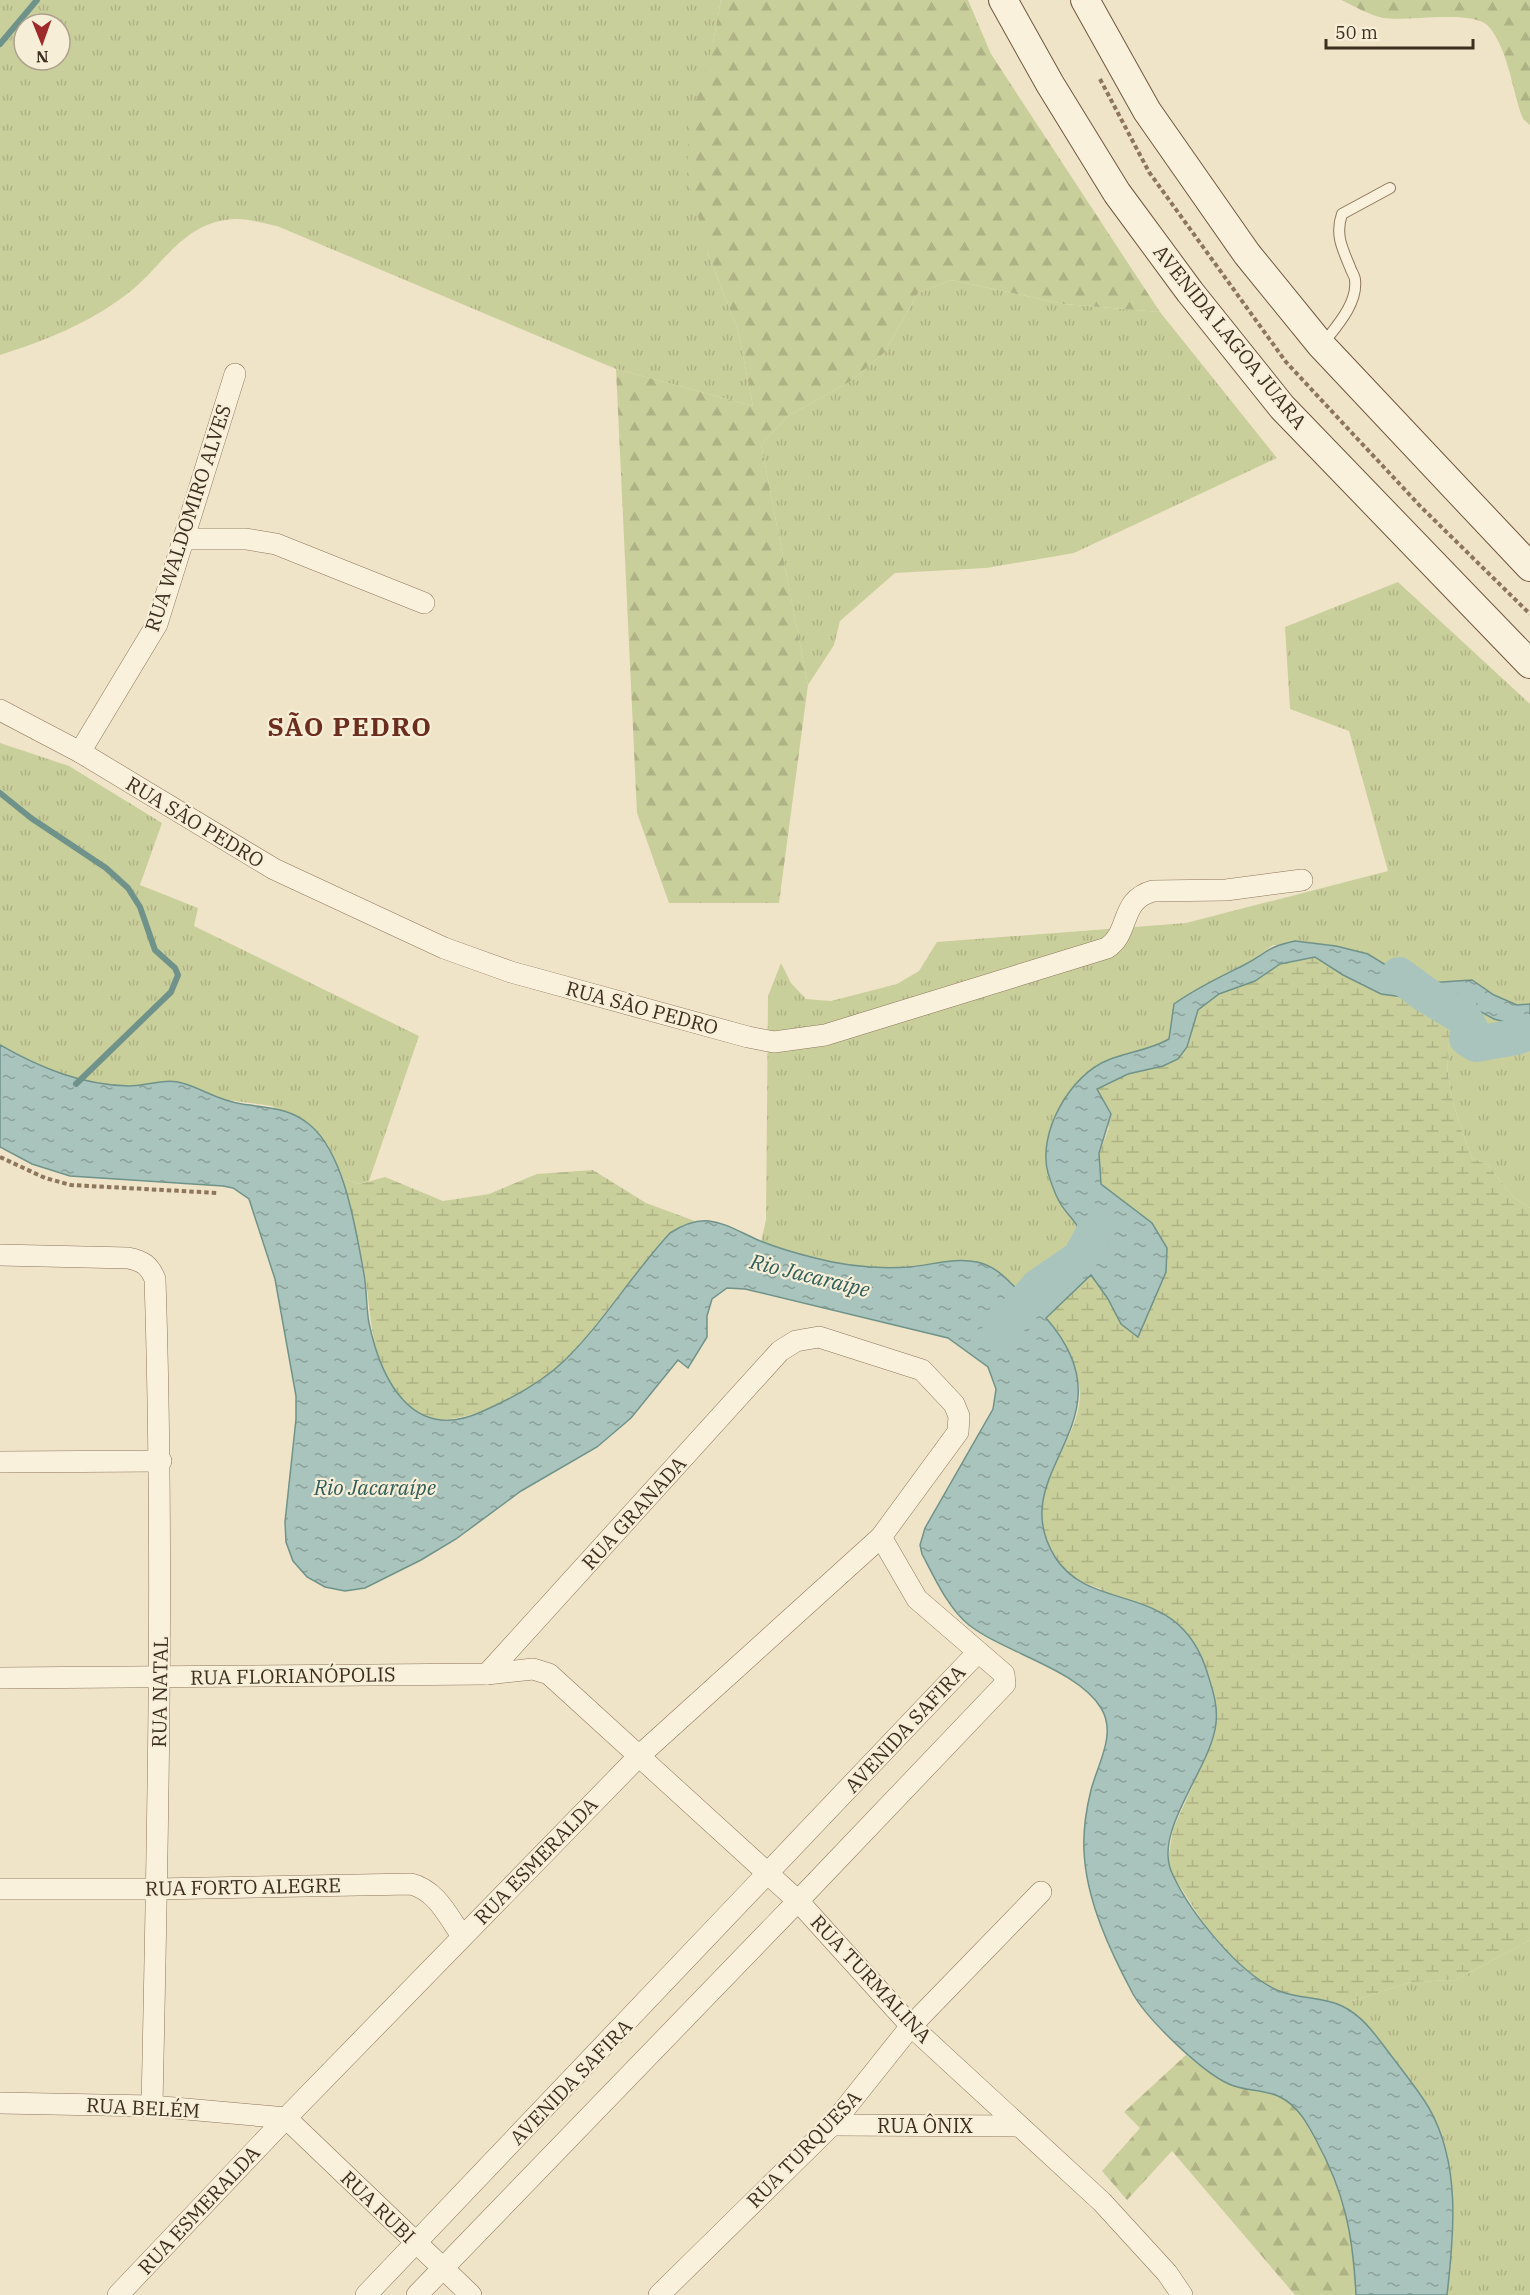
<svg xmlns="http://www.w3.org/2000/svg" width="1530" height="2295" font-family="'IBM Plex Serif',serif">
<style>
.grass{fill:url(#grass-tufts);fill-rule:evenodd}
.forest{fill:url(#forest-firs)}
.wetland{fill:url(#wetland-marsh)}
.water{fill:url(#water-ripples);stroke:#6f938a;stroke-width:1.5}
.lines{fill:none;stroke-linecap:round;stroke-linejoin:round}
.stream{stroke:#6f938a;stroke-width:6}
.river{stroke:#a9c4bc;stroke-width:36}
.lane-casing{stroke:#8d765c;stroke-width:12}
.street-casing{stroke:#8d765c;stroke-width:22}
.secondary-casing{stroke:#6f573f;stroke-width:30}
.path{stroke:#8d765c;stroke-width:4;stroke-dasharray:4.5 3;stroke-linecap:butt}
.lane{stroke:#faf1dc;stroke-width:10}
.street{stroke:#faf1dc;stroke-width:21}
.secondary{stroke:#faf1dc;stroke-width:28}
.labels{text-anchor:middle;stroke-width:4.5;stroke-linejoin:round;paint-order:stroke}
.street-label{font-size:20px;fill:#3d2e20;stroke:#f7eed8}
.water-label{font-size:21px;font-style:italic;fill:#2f5d5a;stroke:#f7eed8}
.district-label{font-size:26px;font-weight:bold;letter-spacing:1.5px;fill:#6b2e1e;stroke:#f7eed8}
</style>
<defs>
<pattern id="grass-tufts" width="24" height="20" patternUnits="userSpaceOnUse" patternTransform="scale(1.5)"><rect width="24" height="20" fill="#c9cf9b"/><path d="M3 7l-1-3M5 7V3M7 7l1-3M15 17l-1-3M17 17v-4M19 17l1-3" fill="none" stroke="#aeb285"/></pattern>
<pattern id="forest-firs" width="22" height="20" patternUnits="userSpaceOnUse" patternTransform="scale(1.5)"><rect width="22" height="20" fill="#c9cf9b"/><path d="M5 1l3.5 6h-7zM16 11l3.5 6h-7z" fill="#aeb285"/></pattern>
<pattern id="wetland-marsh" width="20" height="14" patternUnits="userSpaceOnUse" patternTransform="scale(1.5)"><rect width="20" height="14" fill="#c9cf9b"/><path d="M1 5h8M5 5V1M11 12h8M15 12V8" fill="none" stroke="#aeb285"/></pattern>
<pattern id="water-ripples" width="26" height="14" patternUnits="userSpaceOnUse" patternTransform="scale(1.5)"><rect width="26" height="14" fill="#a9c4bc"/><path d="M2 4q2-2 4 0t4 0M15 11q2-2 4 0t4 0" fill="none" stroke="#8ba098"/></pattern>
</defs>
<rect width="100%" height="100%" fill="#f0e4c8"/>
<g class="grass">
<path d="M0 0H721L713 43 707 251 738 330 753 406 616 369 277 226C264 224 250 219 237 219 183 220 164 266 127 294 90 323 44 341 0 355ZM24 24H60V60H24Z"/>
<polygon points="952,280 1064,304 1160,312 1277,458 1074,553 986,568 895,573 840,621 834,645 808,685 761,444 788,416 851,381 884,353 918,293"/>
<polygon points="1398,582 1530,704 1530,1004 1517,1005 1494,995 1472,980 1427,983 1397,972 1368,954 1273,945 1248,963 1191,992 1174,1004 1169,1039 1156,1046 1107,1060 1065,1210 1079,1225 1083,1242 1059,1274 1027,1299 963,1260 909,1267 868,1267 826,1261 761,1242 766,1220 768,996 781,963 791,983 806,999 831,1001 897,984 919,971 937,942 1186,923 1388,871 1349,731 1290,709 1285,627"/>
<polygon points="0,743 69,766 162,823 140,885 198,908 194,926 419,1036 369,1181 360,1184 341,1178 328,1145 272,1106 213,1098 181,1082 146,1086 118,1086 77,1079 33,1064 0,1045"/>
<path d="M1470 1006 1494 1019 1530 1029V1208L1513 1197 1488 1165 1472 1158C1459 1124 1436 1064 1454 1029 1458 1021 1465 1014 1470 1006Z"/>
<path d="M1530 1940V2295H1447C1454 2235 1462 2162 1429 2107 1419 2091 1406 2075 1394 2059 1377 2038 1364 2019 1340 2005L1411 1982 1456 1980Z"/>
</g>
<g class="forest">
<polygon points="721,0 968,0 991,54 1160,312 1064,304 952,280 918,293 884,353 851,381 788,416 761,444 808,685 779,903 669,903 637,813 616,369 753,406 738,330 707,251 687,174 689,124 713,43"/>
<path d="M1341 0H1530V125L1523 119C1512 91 1509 52 1490 28 1476 8 1409 22 1383 18 1369 15 1354 6 1341 0Z"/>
<polygon points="1186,2055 1208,2072 1279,2096 1297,2109 1335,2174 1347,2213 1354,2253 1356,2295 1295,2295 1172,2151 1127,2200 1102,2171 1140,2128 1124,2112"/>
</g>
<g class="wetland">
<path d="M1315 957 1343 975 1381 994 1470 1006C1465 1014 1458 1021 1454 1029 1436 1064 1459 1124 1472 1158L1488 1165 1513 1197 1530 1208V1940L1456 1980 1411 1982 1340 2005 1284 1993 1257 1981 1236 1961 1206 1927 1172 1874 1168 1860 1173 1829 1209 1749 1101 1589C1093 1586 1083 1583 1076 1578 1043 1556 1033 1511 1049 1476 1059 1453 1075 1431 1079 1405 1084 1375 1065 1338 1045 1318L1091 1275 1108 1299 1121 1324 1138 1336 1166 1272 1124 1202 1101 1184 1099 1153 1109 1128 1097 1089 1128 1074 1163 1066 1187 1047 1198 1010 1219 994 1255 981 1280 964Z"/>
<path d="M593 1170 646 1203 695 1221 670 1233C633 1273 603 1320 565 1360 546 1379 522 1394 497 1405 443 1429 404 1427 381 1364 370 1335 370 1306 365 1275 358 1242 350 1210 341 1178L360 1184 385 1177 443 1201 489 1194 537 1174Z"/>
</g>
<path class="water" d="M1295 941 1336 946 1368 954 1397 972 1427 983 1472 980 1494 995 1517 1005 1530 1004V1029L1494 1019 1470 1006 1381 994 1343 975 1315 957 1280 964 1255 981 1219 994 1198 1010 1187 1047 1178 1059 1163 1066 1128 1074 1097 1089 1111 1114 1099 1153 1101 1184 1152 1223 1167 1248 1166 1272 1138 1337 1121 1324 1108 1299 1091 1275 1046 1318C1137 1422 1001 1470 1055 1557 1092 1616 1180 1578 1208 1675 1213 1691 1218 1706 1216 1723 1212 1767 1152 1831 1172 1873 1190 1913 1241 1977 1282 1992 1301 1999 1324 1997 1342 2006 1365 2017 1378 2039 1393 2058 1405 2074 1419 2091 1429 2108 1461 2164 1454 2234 1447 2295H1356C1353 2235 1345 2193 1316 2140 1307 2123 1298 2106 1280 2097 1267 2090 1249 2091 1234 2086 1206 2077 1148 2020 1133 1994 1110 1951 1086 1900 1084 1851 1083 1830 1086 1810 1091 1790 1098 1763 1117 1734 1101 1708 1077 1669 1005 1653 969 1625 948 1608 934 1577 922 1554L920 1545 925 1528 993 1409 996 1389 988 1367 948 1338 745 1289 727 1288 712 1299 707 1316V1337L688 1368 678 1360 631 1418 597 1447 521 1491 456 1539 421 1560 365 1588 345 1591 325 1587 307 1577 293 1561 286 1542 285 1522 296 1419V1396L275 1279 249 1199 233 1188 223 1186 70 1176 32 1164 0 1147V1045C40 1068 82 1085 129 1086 145 1086 166 1078 182 1083 204 1089 216 1100 242 1104 267 1108 289 1107 310 1125 345 1154 356 1231 364 1274 367 1290 366 1307 369 1323 381 1380 412 1443 481 1412 511 1399 540 1384 564 1361 603 1323 632 1274 670 1233 707 1209 724 1225 758 1240 777 1248 795 1253 815 1258 845 1266 878 1269 909 1267 932 1265 955 1257 977 1262 1000 1267 1011 1285 1027 1299L1059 1274 1083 1242C1078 1218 1067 1218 1058 1199 1054 1192 1051 1182 1048 1173 1037 1133 1070 1075 1108 1060 1128 1052 1150 1050 1169 1039L1174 1004C1196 988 1220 977 1244 965 1267 953 1266 947 1295 941Z"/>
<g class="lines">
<g class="stream">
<polyline points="0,44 37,0"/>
<polyline points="0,793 31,818 106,868 128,888 140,907 155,950 175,968 178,975 171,992 76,1084"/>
</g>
<g class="river">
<polyline points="1399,975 1426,995 1463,1017 1470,1028 1467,1038 1476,1044 1516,1037 1530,1032"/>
<polyline points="1000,1331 1039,1286 1080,1258 1093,1234"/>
</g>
<g class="lane-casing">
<path id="lane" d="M1322 345C1335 328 1358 304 1355 280 1355 276 1351 271 1350 267 1342 248 1335 234 1342 214L1390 188"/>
</g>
<g class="street-casing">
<g id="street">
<polyline points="185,539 246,539 276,544 424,603"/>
<path d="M0 710 80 752 274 869 444 948 511 972 748 1037 774 1042 825 1035 1107 948C1131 932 1119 900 1153 891L1226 890 1302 880"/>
<polyline points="80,752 157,624 235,374"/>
<path d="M0 1255 128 1258C143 1261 149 1265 155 1279 164 1555 158 1830 152 2106"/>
<polyline points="0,1462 161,1461"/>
<polyline points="0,1678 487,1674 533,1669 549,1674 798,1901 911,2026 1102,2202 1167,2273 1182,2295"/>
<path d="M0 1889H157L411 1884C436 1890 448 1916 462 1936"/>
<polyline points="0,2103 152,2106 286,2118"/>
<polyline points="286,2118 471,2295"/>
<polyline points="832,2125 1018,2126"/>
<polyline points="118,2295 286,2118 639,1756 881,1537 958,1432 959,1416 954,1404 922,1370 819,1337 796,1341 780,1351 487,1674"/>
<polyline points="366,2295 978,1652"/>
<polyline points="417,2295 798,1901 1005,1684 1004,1674 917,1599 881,1537"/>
<polyline points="659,2295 832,2125 911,2026 1041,1892"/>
</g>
</g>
<g class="secondary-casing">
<g id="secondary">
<polyline points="1003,0 1050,84 1117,193 1190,292 1282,407 1530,664"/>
<polyline points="1085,0 1147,111 1247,254 1321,345 1530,567"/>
</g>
</g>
<g class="path">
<polyline points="1100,79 1149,172 1286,362 1420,506 1530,614"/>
<polyline points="0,1157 45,1178 71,1185 218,1193"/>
</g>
<use href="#lane" class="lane"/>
<use href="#street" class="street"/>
<use href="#secondary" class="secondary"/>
</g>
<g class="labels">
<g class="street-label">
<text transform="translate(1230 337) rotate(51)" y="7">AVENIDA LAGOA JUARA</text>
<text transform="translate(188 518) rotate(-72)" y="7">RUA WALDOMIRO ALVES</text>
<text transform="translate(195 822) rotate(31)" y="7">RUA SÃO PEDRO</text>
<text transform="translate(642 1008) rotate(15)" y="7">RUA SÃO PEDRO</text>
<text transform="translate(634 1513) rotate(-48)" y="7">RUA GRANADA</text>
<text transform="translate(293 1676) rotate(-1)" y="7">RUA FLORIANÓPOLIS</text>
<text transform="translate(160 1692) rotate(-89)" y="7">RUA NATAL</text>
<text transform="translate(905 1729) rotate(-47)" y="7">AVENIDA SAFIRA</text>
<text transform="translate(536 1861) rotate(-46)" y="7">RUA ESMERALDA</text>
<text transform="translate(243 1887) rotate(-1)" y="7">RUA FORTO ALEGRE</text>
<text transform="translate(871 1979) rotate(47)" y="7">RUA TURMALINA</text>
<text transform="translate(571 2082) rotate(-46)" y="7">AVENIDA SAFIRA</text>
<text transform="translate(143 2108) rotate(3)" y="7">RUA BELÉM</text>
<text x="925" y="2133">RUA ÔNIX</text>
<text transform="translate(804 2149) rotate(-46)" y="7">RUA TURQUESA</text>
<text transform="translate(378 2207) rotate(44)" y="7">RUA RUBI</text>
<text transform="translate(199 2210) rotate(-47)" y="7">RUA ESMERALDA</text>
</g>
<g class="water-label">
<text transform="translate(810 1276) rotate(14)" y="7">Rio Jacaraípe</text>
<text x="375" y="1495">Rio Jacaraípe</text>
</g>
<g class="district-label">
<text x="350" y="736">SÃO PEDRO</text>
</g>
</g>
<g transform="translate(42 42) rotate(179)"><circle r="28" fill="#f7eed8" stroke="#ada18e" stroke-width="1.5"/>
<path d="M0-4.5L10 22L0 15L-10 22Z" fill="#9e2a2b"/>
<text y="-9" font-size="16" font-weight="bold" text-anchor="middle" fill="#3d2e20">N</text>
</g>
<path d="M1326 39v9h147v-9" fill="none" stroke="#3d2e20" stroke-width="3"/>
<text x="1335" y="39" font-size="18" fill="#3d2e20" stroke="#f7eed8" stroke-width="4.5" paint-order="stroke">50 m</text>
</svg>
